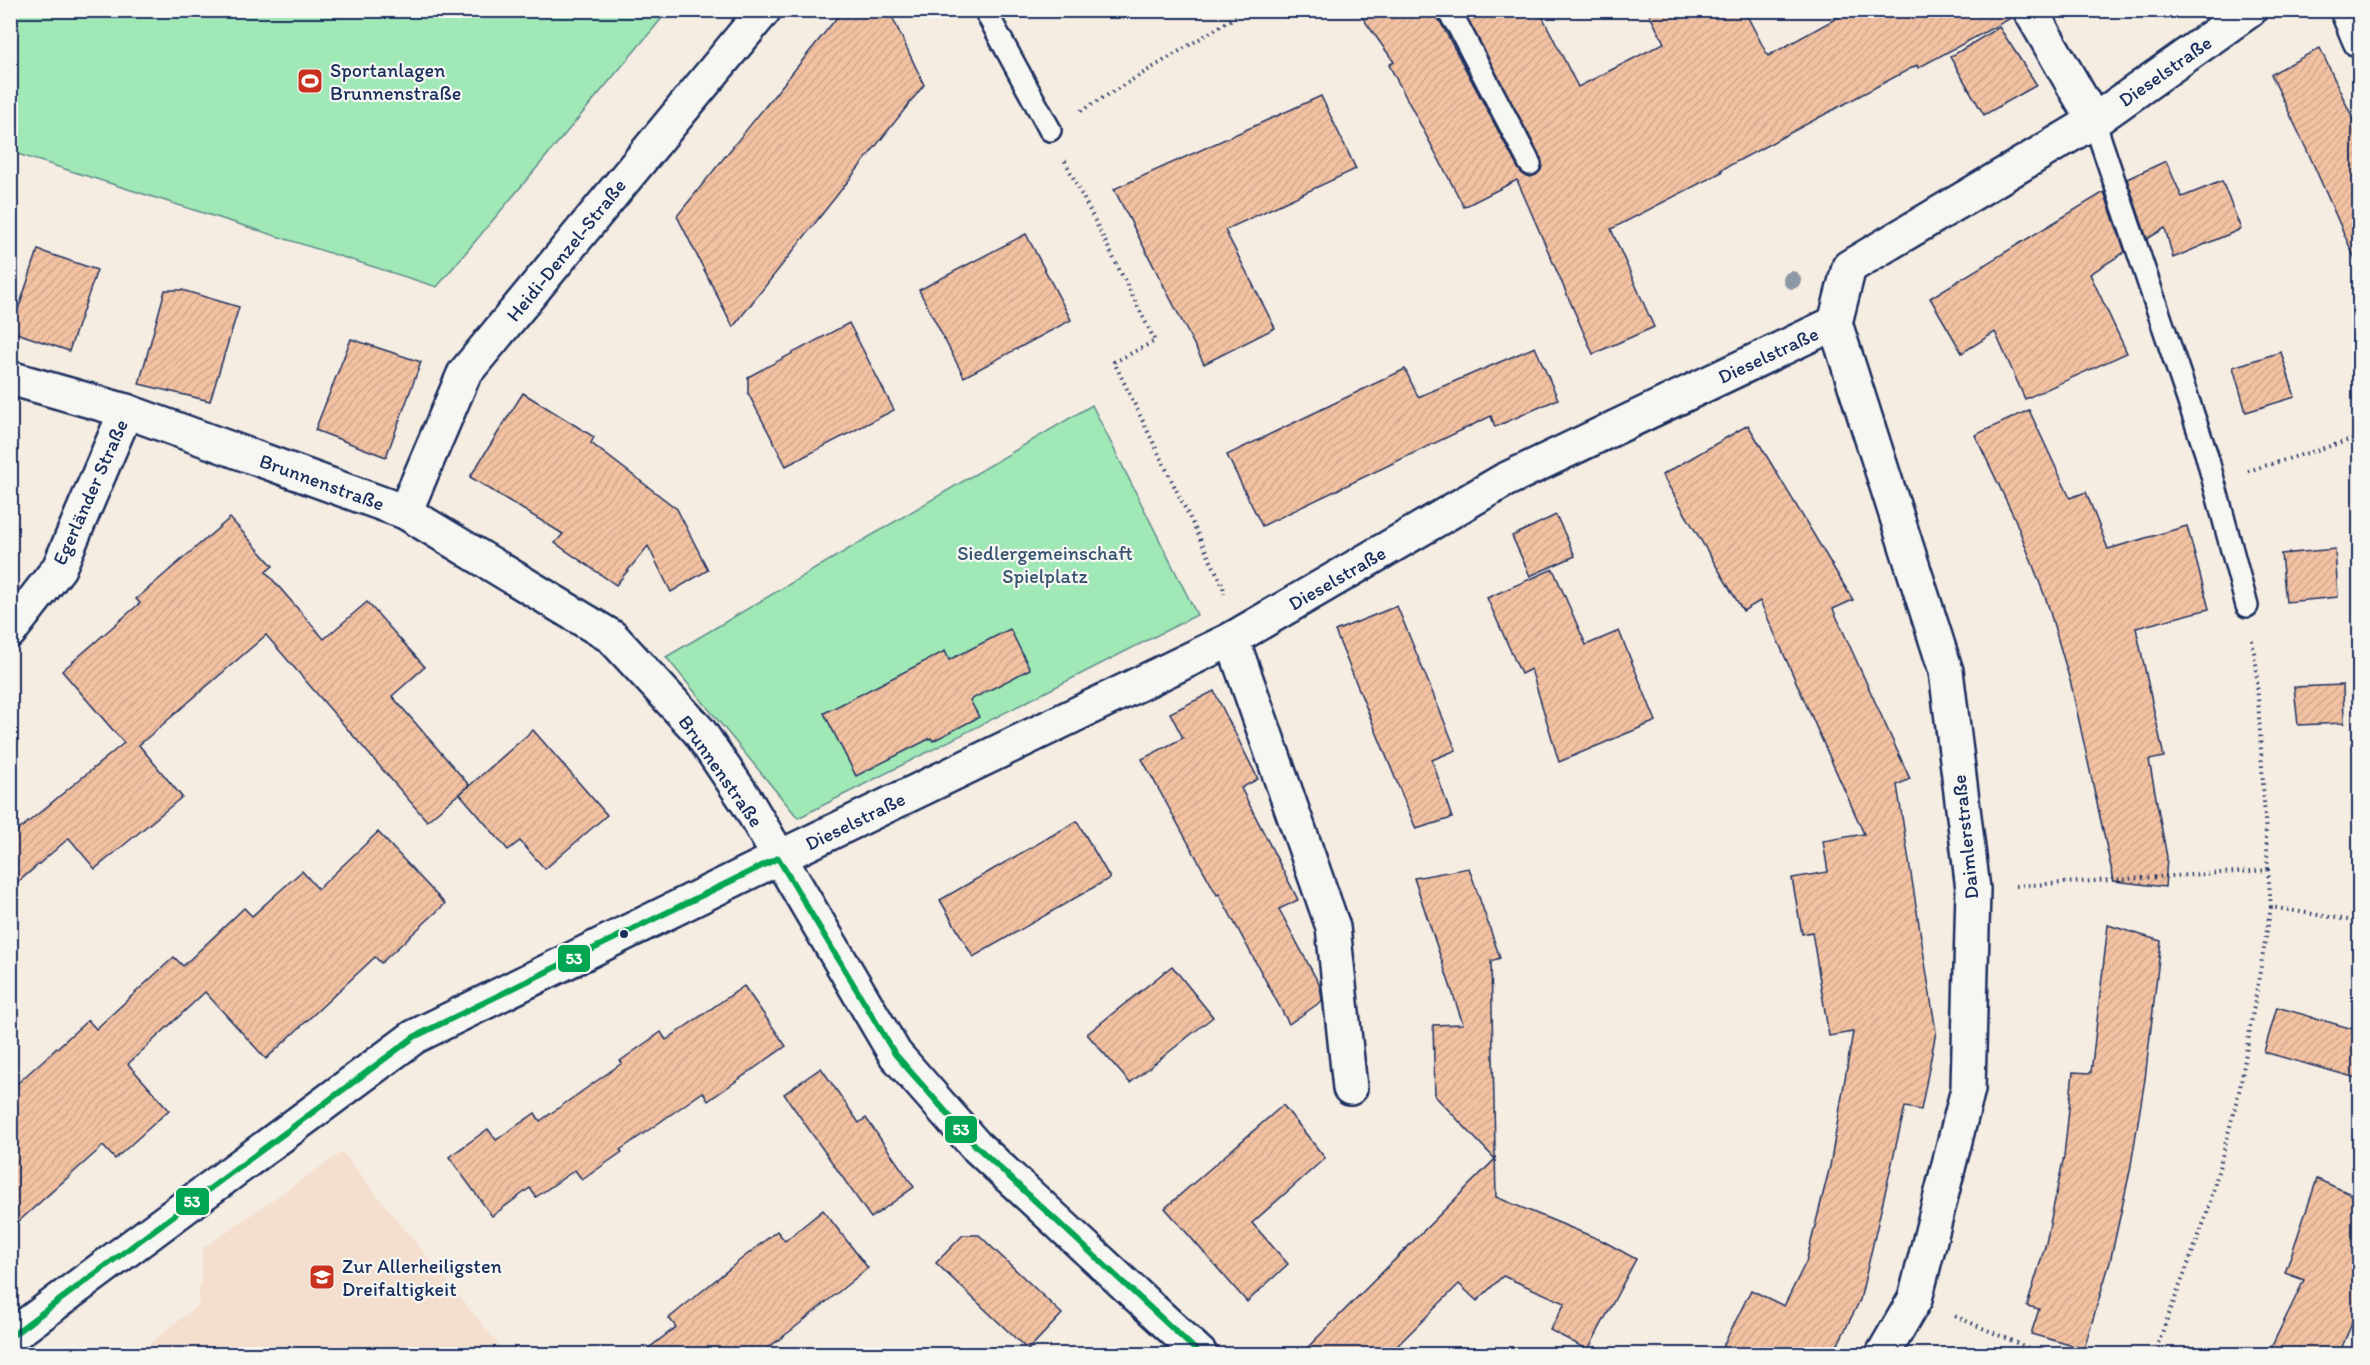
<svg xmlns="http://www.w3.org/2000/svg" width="2370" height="1365" font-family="Itim,sans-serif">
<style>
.built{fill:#f4dfcf}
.green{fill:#a0e8b6;stroke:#5e8c8a;stroke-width:1.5}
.building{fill:url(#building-hatch);stroke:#1b2f5e;stroke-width:1.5}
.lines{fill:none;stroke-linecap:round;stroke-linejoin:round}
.lane-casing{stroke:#1b2f5e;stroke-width:26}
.street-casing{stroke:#1b2f5e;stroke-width:38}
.path{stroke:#1b2f5e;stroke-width:4;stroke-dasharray:1.5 4.5;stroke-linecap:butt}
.lane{stroke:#f6f6f2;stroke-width:21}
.street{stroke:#f6f6f2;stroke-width:33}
.bus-1-casing{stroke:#f6f6f2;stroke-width:10}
.bus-1{stroke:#00a651;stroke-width:6}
.tree{fill:#8c98a3}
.bus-dot{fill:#1b2f5e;stroke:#f6f6f2;stroke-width:2}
.labels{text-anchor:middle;stroke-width:4.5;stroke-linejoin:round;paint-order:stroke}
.poi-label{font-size:20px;fill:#1b2f5e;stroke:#f6f6f2;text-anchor:start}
.street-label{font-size:20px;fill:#1b2f5e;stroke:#f6f6f2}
.park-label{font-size:20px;fill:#365470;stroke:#f6f6f2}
.line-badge{stroke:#f6f6f2;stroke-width:2}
.badge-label{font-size:16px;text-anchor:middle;font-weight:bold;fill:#fff}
</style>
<defs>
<pattern id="building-hatch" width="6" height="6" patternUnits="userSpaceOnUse" patternTransform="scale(1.5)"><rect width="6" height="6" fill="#f3c2a3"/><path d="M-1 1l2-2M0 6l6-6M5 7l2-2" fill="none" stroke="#d0a78f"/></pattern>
</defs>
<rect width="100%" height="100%" fill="#f5ece2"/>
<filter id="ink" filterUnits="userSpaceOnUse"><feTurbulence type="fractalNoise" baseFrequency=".0167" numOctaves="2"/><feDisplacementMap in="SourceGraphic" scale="12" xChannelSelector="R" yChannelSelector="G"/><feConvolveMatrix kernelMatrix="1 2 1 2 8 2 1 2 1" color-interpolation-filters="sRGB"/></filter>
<g filter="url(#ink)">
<polygon class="built" points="342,1152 506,1354 137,1354 198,1305 203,1248"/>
<g class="green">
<polygon points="11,10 668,10 668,11 437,287 11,152"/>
<polygon points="1092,405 1197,615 798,818 666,657"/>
</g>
<g class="building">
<polygon points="843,10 889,10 924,85 733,327 677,216"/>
<polygon points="1357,10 1434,10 1519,170 1524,175 1530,177 1536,175 1541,170 1541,158 1463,10 1539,10 1578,87 1664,43 1647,10 1744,10 1768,56 1851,10 2011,10 2013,17 1918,68 1917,65 1721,170 1722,172 1611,229 1654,327 1593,354 1517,180 1464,207 1389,65 1394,62"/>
<polygon points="1999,27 2037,85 1984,115 1950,57"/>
<polygon points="2320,48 2360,134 2360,270 2311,159 2271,74"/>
<polygon points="1321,96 1356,169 1225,230 1275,328 1204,364 1114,189"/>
<polygon points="2166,161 2182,197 2222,181 2241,229 2173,258 2165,228 2147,239 2127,179"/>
<polygon points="2104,192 2125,252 2090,274 2127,353 2025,399 1995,332 1962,353 1930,298"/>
<polygon points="1026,234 1071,320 964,377 919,290"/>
<polygon points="38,250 97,270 69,351 11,331"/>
<polygon points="165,290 182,290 239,307 210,401 139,384"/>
<polygon points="849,323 894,410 786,466 748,393 748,377"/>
<polygon points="351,339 421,362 386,457 315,430"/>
<polygon points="1535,347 1558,399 1495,427 1491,416 1262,526 1227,455 1405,369 1418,397"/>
<polygon points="2281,352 2295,397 2246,412 2233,367"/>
<polygon points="523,393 594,437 591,443 677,509 708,570 671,592 648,546 616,585 555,543 563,534 470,477"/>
<polygon points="2029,410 2070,498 2086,492 2108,549 2187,526 2209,609 2136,628 2164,757 2149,760 2167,857 2165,887 2114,881 2071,684 2047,602 2015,519 1975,435"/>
<polygon points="1748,425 1853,600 1833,609 1910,779 1897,785 1936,1032 1921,1110 1905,1107 1860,1300 1833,1354 1719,1354 1751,1290 1784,1306 1806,1262 1830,1166 1853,1032 1829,1036 1812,932 1802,934 1792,878 1828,872 1823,841 1864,834 1760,601 1743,611 1662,475"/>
<polygon points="1556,515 1575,556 1530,576 1512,536"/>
<polygon points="230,518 273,566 266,572 324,639 367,602 425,667 392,696 469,785 427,821 266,635 139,745 182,797 95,869 69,838 10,889 10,837 124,743 62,671 140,603 136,599"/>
<polygon points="2335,549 2338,597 2286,602 2281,554"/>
<polygon points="1553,569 1586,645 1619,631 1656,721 1559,762 1531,669 1521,674 1487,598"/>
<polygon points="1397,606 1456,750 1432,760 1452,818 1416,829 1335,631"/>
<polygon points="1010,629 1030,669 970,700 979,717 933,741 931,738 856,776 824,713 945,651 949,660"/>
<polygon points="2343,685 2344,723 2298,725 2294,687"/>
<polygon points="1214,691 1258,779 1241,788 1298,900 1279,909 1320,986 1322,1001 1289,1024 1219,894 1217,895 1142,759 1183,738 1170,713"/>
<polygon points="533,730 607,815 545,869 520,841 508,850 460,794"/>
<polygon points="1077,821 1110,878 973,957 940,900"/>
<polygon points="378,832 445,904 381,963 375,957 266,1059 205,992 128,1064 169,1110 115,1159 103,1146 10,1229 10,1090 88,1020 96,1029 174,957 183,966 244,908 252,916 302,871 318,889"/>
<polygon points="1469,868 1500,958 1491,961 1496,1197 1603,1241 1636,1259 1588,1350 1550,1330 1565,1303 1503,1276 1477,1301 1459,1284 1389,1354 1301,1354 1495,1159 1435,1096 1433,1025 1463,1024 1414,878"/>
<polygon points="2108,925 2161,941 2145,1079 2130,1171 2110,1262 2084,1349 2031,1334 2039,1309 2027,1306 2046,1243 2064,1156 2073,1072 2091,1073"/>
<polygon points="1172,966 1213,1017 1130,1083 1087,1034"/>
<polygon points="744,986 786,1046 708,1101 703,1092 620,1150 622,1152 582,1180 575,1170 536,1197 530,1188 492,1216 449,1157 488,1129 496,1140 535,1113 540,1121 622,1063 620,1061 661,1032 666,1040"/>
<polygon points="2277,1007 2360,1031 2360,1079 2264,1052"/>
<polygon points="821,1068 859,1123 866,1118 914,1187 871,1218 784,1094"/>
<polygon points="1283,1105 1325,1158 1252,1223 1288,1264 1247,1302 1165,1208"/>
<polygon points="2317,1179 2360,1198 2360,1304 2339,1354 2268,1354 2304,1280 2285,1273"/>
<polygon points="823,1210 868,1268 793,1329 760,1354 641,1354 676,1327 669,1318 739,1261 777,1231 785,1241"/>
<polygon points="963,1235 979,1235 1062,1314 1028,1350 936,1263"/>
</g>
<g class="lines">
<g class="lane-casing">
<g id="lane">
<polyline points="985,10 1050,130"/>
<polyline points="1447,10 1458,26 1530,164"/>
<polyline points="2094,121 2206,453 2247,606"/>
</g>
</g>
<g class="street-casing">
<g id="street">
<polyline points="2030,10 2094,121"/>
<polyline points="2347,10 2360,41"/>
<polyline points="1835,323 1946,671 1973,889 1968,1089 1915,1299 1883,1354"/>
<polyline points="10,378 126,411 405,512 612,637 699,731 747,802 895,1054 975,1145 1200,1354"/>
<polyline points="405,512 464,374 764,10"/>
<polyline points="10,631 59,568 126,411"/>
<polyline points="1232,639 1333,927 1350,1088"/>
<polyline points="10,1337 414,1037 778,858 1232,639 1503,481 1835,323 1849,267 2094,121 2250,10"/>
</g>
</g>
<g class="path">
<polyline points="1081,111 1247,10"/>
<polyline points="1065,161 1155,341 1114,362 1223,586 1224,594"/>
<polyline points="2248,471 2360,437"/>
<polyline points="2252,640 2256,664 2268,870"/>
<polyline points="2016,886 2268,870 2271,907 2360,922"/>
<polyline points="1955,1316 2042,1354"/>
<polyline points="2154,1354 2207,1214 2240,1088 2271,907"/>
</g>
<use href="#lane" class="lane"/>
<use href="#street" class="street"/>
<g class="bus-1-casing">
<g id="bus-1">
<polyline points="778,858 895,1054 975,1145 1200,1354"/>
<polyline points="10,1337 414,1037 778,858"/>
</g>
</g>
<use href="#bus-1" class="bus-1"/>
</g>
<circle class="tree" cx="1792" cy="280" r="9"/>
</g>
<defs>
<g id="stadium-square" transform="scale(1.35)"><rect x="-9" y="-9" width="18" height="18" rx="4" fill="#c8321e" stroke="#f6f6f2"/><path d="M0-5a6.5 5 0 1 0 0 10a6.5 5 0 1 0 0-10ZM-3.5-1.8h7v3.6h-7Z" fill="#fff"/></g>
<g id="school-square" transform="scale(1.35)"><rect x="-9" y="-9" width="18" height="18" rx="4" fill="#c8321e" stroke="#f6f6f2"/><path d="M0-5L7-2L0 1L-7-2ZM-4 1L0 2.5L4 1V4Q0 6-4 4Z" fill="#fff"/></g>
</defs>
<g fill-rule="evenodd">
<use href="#stadium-square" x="310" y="81"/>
<use href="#school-square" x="322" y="1277"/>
</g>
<circle class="bus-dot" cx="624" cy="934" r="5"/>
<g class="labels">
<g class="poi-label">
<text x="330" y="77">Sportanlagen<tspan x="330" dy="23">Brunnenstraße</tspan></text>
<text x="342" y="1273">Zur Allerheiligsten<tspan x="342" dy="23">Dreifaltigkeit</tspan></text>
</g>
<g class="street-label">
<text transform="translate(2165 71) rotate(-35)" y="7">Dieselstraße</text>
<text transform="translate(566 250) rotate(-51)" y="7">Heidi-Denzel-Straße</text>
<text transform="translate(1768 355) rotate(-25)" y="7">Dieselstraße</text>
<text transform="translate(322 482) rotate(20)" y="7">Brunnenstraße</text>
<text transform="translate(90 492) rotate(-66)" y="7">Egerländer Straße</text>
<text transform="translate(1337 578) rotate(-30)" y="7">Dieselstraße</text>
<text transform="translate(721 771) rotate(55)" y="7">Brunnenstraße</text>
<text transform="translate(855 821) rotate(-26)" y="7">Dieselstraße</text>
<text transform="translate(1965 837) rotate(-96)" y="7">Daimlerstraße</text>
</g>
<g class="park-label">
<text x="1045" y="560">Siedlergemeinschaft<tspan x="1045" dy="23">Spielplatz</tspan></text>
</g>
</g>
<g class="line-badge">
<rect x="557" y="944" width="34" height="29" rx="6" fill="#00a651"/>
<rect x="944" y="1115" width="34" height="29" rx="6" fill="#00a651"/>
<rect x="175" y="1187" width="35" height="29" rx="6" fill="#00a651"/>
</g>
<g class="badge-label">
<text x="574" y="964">53</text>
<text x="961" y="1135">53</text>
<text x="192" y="1207">53</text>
</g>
<rect width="2370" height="1365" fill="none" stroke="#f6f6f2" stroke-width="36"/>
<rect x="18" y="18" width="2334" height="1329" fill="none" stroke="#1b2f5e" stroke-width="2" filter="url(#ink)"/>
</svg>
